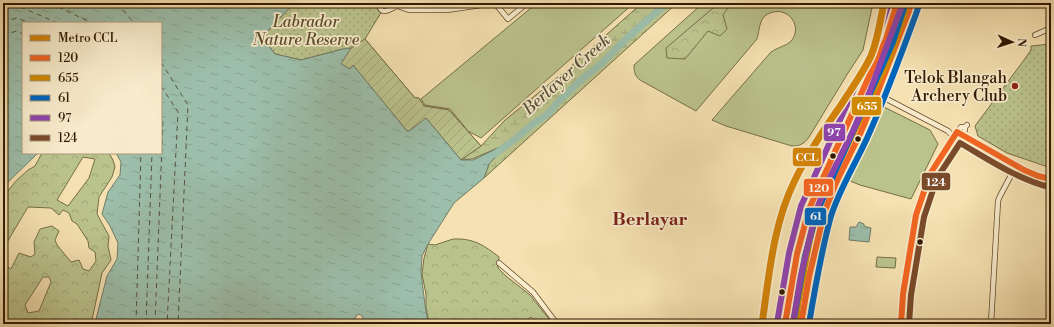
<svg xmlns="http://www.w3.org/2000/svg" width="1054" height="327" font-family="'Libre Bodoni',serif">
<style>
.grass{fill:#bbc38d;stroke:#766e46}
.forest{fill:url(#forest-crowns);stroke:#766e46;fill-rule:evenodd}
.wetland{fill:url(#wetland-marsh);stroke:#766e46}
.park{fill:url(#park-dots);stroke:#766e46}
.garden{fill:url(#garden-furrows);stroke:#766e46}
.water{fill:url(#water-ripples);stroke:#727c66}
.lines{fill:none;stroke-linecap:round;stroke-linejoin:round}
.river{stroke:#9cbeaa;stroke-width:7}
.ferry{stroke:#57523c;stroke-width:1;stroke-dasharray:5 4;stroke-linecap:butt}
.street-casing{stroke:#634a2c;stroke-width:6}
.primary-casing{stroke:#321800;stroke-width:8}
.highway-casing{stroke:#321800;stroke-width:10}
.street{stroke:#f8eccc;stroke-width:4.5}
.primary{stroke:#eac078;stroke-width:7}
.highway{stroke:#eac078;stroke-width:8}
.highway-bridge-casing{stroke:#321800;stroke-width:10;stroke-linecap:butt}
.highway-bridge{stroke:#eac078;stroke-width:8}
.bus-1-casing{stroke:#f8eccc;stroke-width:9}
.bus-2-casing{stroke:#f8eccc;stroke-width:9}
.bus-3-casing{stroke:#f8eccc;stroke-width:9}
.bus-4-casing{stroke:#f8eccc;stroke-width:9}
.bus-5-casing{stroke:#f8eccc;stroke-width:9}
.bus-1{stroke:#f26522;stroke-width:6}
.bus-2{stroke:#d08a00;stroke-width:6}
.bus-3{stroke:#0065bd;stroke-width:6}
.bus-4{stroke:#8e44ad;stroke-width:6}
.bus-5{stroke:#7a4b2a;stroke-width:6}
.metro-1-casing{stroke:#f8eccc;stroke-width:10}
.metro-1{stroke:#d2830a;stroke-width:7}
.poi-dot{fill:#8f2418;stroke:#f8eccc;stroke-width:1.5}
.bus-dot{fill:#321800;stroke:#f8eccc;stroke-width:1.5}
.labels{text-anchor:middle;stroke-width:3.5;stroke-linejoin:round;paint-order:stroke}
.park-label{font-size:16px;font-style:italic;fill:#5b4b2a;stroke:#f8eccc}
.poi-label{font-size:16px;fill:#321800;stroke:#f8eccc;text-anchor:end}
.water-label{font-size:17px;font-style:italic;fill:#57523c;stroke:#f8eccc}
.quarter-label{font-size:18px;font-weight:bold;fill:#7a1f14;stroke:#f8eccc}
.line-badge{stroke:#f8eccc;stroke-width:1.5}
.badge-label{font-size:11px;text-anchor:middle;font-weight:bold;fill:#fff}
</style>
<defs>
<pattern id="forest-crowns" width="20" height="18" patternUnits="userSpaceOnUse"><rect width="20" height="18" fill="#bbc38d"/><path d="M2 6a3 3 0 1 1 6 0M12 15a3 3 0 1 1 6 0" fill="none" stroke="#a1a778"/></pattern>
<pattern id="wetland-marsh" width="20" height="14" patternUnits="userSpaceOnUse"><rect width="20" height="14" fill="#bbc38d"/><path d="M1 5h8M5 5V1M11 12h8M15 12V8" fill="none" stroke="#a1a778"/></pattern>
<pattern id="park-dots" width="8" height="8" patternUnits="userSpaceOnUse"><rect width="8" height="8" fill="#bbc38d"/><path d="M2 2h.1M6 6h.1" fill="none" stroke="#a1a778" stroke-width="1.8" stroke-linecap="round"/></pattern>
<pattern id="garden-furrows" width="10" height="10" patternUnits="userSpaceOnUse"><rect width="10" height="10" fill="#bbc38d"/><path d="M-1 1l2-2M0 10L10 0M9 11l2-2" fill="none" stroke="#a1a778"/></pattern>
<pattern id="water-ripples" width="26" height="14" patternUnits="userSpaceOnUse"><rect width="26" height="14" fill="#9cbeaa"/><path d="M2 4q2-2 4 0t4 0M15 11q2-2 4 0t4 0" fill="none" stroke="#87a390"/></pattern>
</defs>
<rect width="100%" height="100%" fill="#f5e1b1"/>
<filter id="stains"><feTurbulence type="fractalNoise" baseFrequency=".005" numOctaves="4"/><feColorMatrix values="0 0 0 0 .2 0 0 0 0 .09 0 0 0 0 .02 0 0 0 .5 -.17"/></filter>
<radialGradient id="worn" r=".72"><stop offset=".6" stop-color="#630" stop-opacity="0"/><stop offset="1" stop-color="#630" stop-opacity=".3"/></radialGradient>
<g class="grass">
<polygon points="537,3 634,3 481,138 468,131 450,109 425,105 421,99"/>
<path d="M703 3H873L863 50 848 73 809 137C804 144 800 146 792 146L726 126 712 120 771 52C778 47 787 46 792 40 802 26 789 8 773 12 769 13 765 15 763 18 759 24 759 33 757 39L696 111 640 80C635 76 634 72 634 65Z"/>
<polygon points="882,106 930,130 938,144 911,199 860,185 845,179"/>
<polygon points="877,257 896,258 895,268 876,267"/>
</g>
<g class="forest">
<polygon points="719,3 731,3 723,15 727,29 720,36 708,31 685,59 667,58 666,48"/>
<path d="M42 153H109L113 160 115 167 112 177 99 197 97 214 109 236 108 246 111 260 102 273 92 320 88 324H3V264L11 269 19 253 31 257 35 254 34 242 40 229 52 226 59 231 55 240 57 245 71 262 79 260 83 269 89 271 96 261 95 252 89 248 88 241 77 224 72 221 69 213 63 210 59 215 51 208 28 207 3 249V198L11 187 17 180 28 170 35 166ZM83 157 95 159 89 178 68 206 57 200ZM43 277H49L51 282 39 311 28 313 25 305Z"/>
<path d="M453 239C473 238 484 245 499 257L498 268 506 276 530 295 553 324 535 322 531 317 520 324H432L431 321 429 322 426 309V294L422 274 424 258 428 244 435 245Z"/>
</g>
<polygon class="wetland" points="642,3 677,3 484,178 489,164 502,150 500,147 472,159 461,160 481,146 505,120 569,68"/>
<g class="park">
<polygon points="294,3 473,3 448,8 410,8 398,3 389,9 382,11 365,39 415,98 419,98 424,106 449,110 481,146 343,49 301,60 275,54 262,37"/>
<polygon points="1051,44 1051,168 1007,153 978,136 975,126 1024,60 1031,50 1031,46"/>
</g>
<polygon class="garden" points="365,39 415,98 419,98 424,106 449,110 481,146 461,160 426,118 409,131 407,131 353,65 350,69 340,64 351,48"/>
<g class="water">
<polygon points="3,3 294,3 262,37 275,54 301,60 343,49 351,48 341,64 350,69 353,65 407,131 409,131 426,118 461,160 473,160 500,147 502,150 489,164 484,178 454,203 428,244 422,256 421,272 425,305 428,321 425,322 425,324 358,324 362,321 363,318 362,316 359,314 356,316 355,319 351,324 94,324 96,319 107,276 117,259 118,243 110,226 102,214 108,192 120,175 121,162 116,153 161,153 161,23 23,23 23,153 38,153 9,181 3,190"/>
<polygon points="859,222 864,224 864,226 871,228 869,242 849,240 850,227 856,227"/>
</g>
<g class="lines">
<polyline class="river" points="495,154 515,139 533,124 548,114 558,102 581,80 602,63 628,37 667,3"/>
<g class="ferry">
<polyline points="50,3 92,23"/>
<polyline points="117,3 134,23"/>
<polyline points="3,10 18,6 58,23"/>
<polyline points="3,22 17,18 30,23"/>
<polyline points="3,35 17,31 23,34"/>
<polyline points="161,62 188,105 178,324"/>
<polyline points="161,86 178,112 167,324"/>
<polyline points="136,324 141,153"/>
<polyline points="146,324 152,153"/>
<polyline points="155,324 163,119 161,115"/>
</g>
<g class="street-casing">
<g id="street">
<path d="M382 3 380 8C384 15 391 8 397 6"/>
<polyline points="389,3 409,10 447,10 495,3 508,19 527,3"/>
<polyline points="1035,35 1051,28"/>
<path d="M877 94 948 131C960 146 982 153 999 161 1008 166 1017 173 1027 177 1034 180 1043 181 1051 183"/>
<polyline points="961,134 1024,170 1038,176 1051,179"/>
<polyline points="499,263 533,292 557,324"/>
<polyline points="901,324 903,294 916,215 930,174 957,132 961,127 965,127 967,125"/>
<polyline points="906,324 908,295 922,216 936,176 946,158 965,130 965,127"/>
<polyline points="991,324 998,201 1000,196 1016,166"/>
</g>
</g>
<g class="primary-casing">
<polyline id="primary" points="801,324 809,277 824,213 836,183 860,134 882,83"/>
</g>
<g class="highway-casing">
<g id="highway">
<polyline points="784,324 794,254 797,234 810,189 823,160 855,101 885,40"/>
<polyline points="796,324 798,304"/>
</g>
</g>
<use href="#street" class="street"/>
<use href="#primary" class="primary"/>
<use href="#highway" class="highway"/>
<g class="highway-bridge-casing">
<g id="highway-bridge">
<polyline points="791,302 804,237 811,211 824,179 883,55 898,13 900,3"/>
<polyline points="798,304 810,239 817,212 830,181 890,58 905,14 908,3"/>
</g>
</g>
<use href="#highway-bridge" class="highway-bridge"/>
<g class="bus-1-casing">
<g id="bus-1">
<polyline points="785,324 797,254 809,209 886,39 897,3"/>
<polyline points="801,324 809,277 824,213 836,183 860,134 877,94 909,11 911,3"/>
<polyline points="901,324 903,294 916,215 930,174 957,132 1024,170 1038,176 1051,179"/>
</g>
</g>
<g class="bus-2-casing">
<polyline id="bus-2" points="796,324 798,304 810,239 817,212 830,181 890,58 908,3"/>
</g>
<g class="bus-3-casing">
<g id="bus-3">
<polyline points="793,324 805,256 817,212 893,42 905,5"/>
<path d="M809 324C815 288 821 252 831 216 840 188 856 163 868 136 886 96 901 55 916 14L919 5"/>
</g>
</g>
<g class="bus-4-casing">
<g id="bus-4">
<polyline points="777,323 789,253 801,206 878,36 889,3"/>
<polyline points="793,323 801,275 816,211 829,179 853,131 870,91 903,3"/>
</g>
</g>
<g class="bus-5-casing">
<path id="bus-5" d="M909 324 911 295 924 217 937 178 960 143C988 159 1017 179 1049 187"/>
</g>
<use href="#bus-1" class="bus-1"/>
<use href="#bus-2" class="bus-2"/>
<use href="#bus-3" class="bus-3"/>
<use href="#bus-4" class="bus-4"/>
<use href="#bus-5" class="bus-5"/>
<g class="metro-1-casing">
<path id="metro-1" d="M762 324C769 276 773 224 795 180 808 153 824 129 841 105 851 89 863 73 871 56 878 39 880 21 884 3"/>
</g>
<use href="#metro-1" class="metro-1"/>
</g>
<circle class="poi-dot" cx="1015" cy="86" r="4"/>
<g class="bus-dot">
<circle cx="858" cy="139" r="3.5"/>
<circle cx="833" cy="156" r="3.5"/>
<circle cx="920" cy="242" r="3.5"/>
<circle cx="782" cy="292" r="3.5"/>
</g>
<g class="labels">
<g class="park-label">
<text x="306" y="27">Labrador<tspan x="306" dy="18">Nature Reserve</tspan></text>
</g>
<g class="poi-label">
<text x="1007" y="83">Telok Blangah<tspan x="1007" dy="18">Archery Club</tspan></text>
</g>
<g class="water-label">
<text transform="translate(566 74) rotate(-42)" y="6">Berlayer Creek</text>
</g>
<g class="quarter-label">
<text x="650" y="225">Berlayar</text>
</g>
</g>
<g class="line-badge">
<rect x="851" y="96" width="31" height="20" rx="4" fill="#d08a00"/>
<rect x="823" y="123" width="23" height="19" rx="4" fill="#8e44ad"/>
<rect x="792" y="147" width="30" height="20" rx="4" fill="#d2830a"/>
<rect x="921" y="172" width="30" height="19" rx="4" fill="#7a4b2a"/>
<rect x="803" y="178" width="31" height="19" rx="4" fill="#f26522"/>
<rect x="804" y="207" width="23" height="19" rx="4" fill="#0065bd"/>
</g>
<g class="badge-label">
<text x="867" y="110">655</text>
<text x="834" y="136">97</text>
<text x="807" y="161">CCL</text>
<text x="936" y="186">124</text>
<text x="819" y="192">120</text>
<text x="816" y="220">61</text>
</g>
<rect width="1054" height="327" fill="none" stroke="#f5e1b1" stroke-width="16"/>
<rect x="4" y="4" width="1046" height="319" fill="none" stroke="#321800" stroke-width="2"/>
<rect x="8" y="8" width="1038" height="311" fill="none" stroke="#321800"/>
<rect x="22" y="22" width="140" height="132" fill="#f8eccc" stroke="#a9977a"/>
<rect x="30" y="35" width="20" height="6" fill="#d2830a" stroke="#a9977a"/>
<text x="58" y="42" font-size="12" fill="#321800">Metro CCL</text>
<rect x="30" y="55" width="20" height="6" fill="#f26522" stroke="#a9977a"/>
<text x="58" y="62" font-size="12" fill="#321800">120</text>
<rect x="30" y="75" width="20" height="6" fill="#d08a00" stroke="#a9977a"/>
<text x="58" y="82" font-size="12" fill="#321800">655</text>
<rect x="30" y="95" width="20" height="6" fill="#0065bd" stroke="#a9977a"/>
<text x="58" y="102" font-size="12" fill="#321800">61</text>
<rect x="30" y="115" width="20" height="6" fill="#8e44ad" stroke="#a9977a"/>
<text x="58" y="122" font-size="12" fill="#321800">97</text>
<rect x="30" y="135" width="20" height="6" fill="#7a4b2a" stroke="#a9977a"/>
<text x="58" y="142" font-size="12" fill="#321800">124</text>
<g transform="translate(1012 42) rotate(93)" stroke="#f8eccc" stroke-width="3" paint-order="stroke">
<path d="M0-3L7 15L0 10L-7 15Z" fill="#321800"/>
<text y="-6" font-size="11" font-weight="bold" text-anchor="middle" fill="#321800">N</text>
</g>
<rect width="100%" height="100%" filter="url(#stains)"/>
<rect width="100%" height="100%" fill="url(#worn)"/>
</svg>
